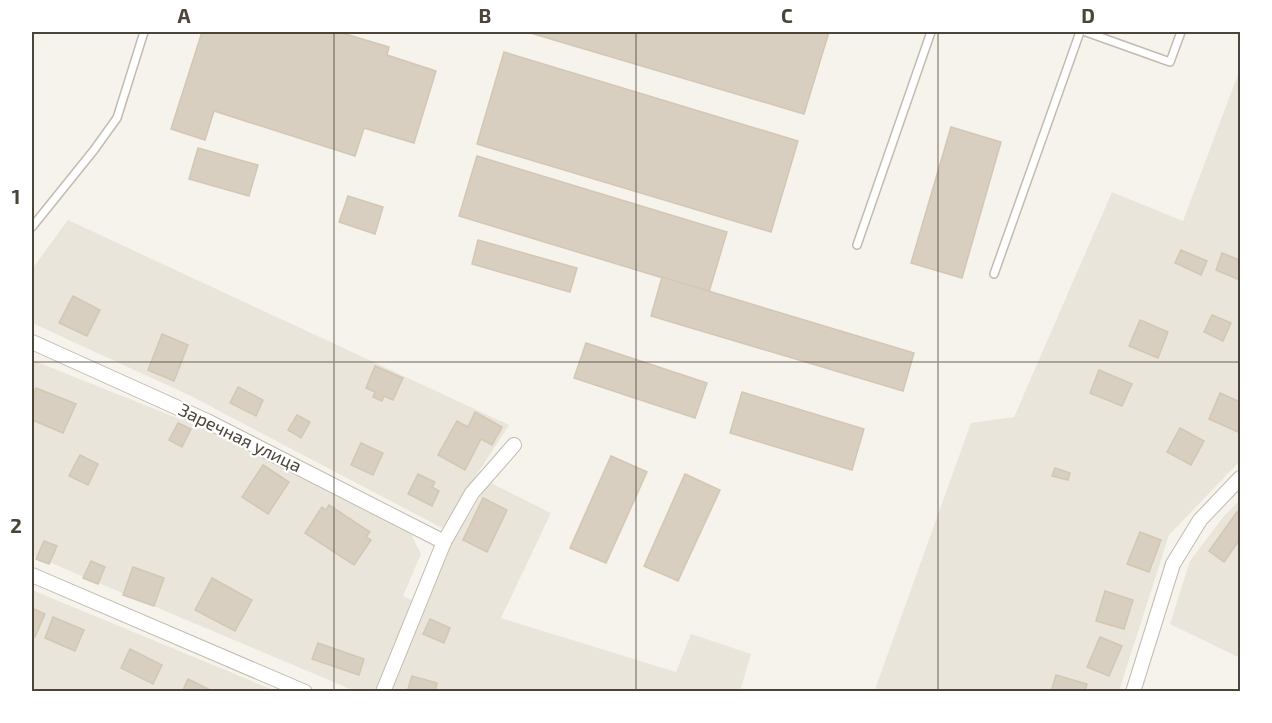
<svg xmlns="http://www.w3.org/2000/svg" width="1272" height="723" font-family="'Exo 2',sans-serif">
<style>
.residential{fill:#eae5da}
.building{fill:#d8cfc1;stroke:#d3c7b4;stroke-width:1.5}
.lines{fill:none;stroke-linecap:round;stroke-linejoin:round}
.lane-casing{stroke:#c2bbae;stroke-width:10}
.street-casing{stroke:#c2bbae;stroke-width:16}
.lane{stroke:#fff;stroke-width:7}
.street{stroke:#fff;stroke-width:14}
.grid{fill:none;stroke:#4b4439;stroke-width:1.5;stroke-opacity:0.55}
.labels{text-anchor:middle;stroke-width:4.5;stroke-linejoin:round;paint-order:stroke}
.street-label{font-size:18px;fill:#4b4439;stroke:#fff}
.neatline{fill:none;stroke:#4b4439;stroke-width:2}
.grid-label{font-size:20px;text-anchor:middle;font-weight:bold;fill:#4b4439}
</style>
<rect width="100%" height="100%" fill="#f6f3ec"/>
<g class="residential">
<polygon points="1240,69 1240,461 1169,535 1119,691 874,692 971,423 1014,417 1112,192 1183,221"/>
<polygon points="68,220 509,425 442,528 191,396 32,323 32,269"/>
<polygon points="32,360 202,428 411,534 421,554 403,596 414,601 377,691 355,691 32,555"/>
<polygon points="489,482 551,513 501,618 676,672 691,634 751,654 741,688 753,691 393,692 394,678 450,547"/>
<polygon points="1240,500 1240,658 1170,624 1190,561 1224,516"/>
<polygon points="32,590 276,691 32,691"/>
</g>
<g class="building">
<polygon points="202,32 339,32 389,47 387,55 436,71 414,143 364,128 355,156 214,111 205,140 171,129"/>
<polygon points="527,32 829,32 804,114"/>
<polygon points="504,52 798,141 771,232 477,144"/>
<polygon points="951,127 1001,142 962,278 911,263"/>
<polygon points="198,148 258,165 249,196 189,179"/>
<polygon points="477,156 727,232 709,292 459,216"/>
<polygon points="348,196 383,207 375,234 339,222"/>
<polygon points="478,240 577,268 570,292 472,264"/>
<polygon points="1181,250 1207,261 1201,275 1175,263"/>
<polygon points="1222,253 1240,260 1240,280 1216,270"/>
<polygon points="662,277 914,353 903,391 651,316"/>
<polygon points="73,296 100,310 87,336 59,323"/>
<polygon points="1212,315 1231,323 1223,341 1204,332"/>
<polygon points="1140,320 1168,332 1158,358 1129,346"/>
<polygon points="162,334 188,345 174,381 148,370"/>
<polygon points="586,343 707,383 695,418 574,378"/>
<polygon points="375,366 403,378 393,400 384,396 382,401 373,397 375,392 366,388"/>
<polygon points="1099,370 1132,384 1122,406 1090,393"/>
<polygon points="238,387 263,400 256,416 230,403"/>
<polygon points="36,388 76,404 63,433 32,420 32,398"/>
<polygon points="742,392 864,429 852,470 730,433"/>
<polygon points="1220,393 1240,402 1240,426 1238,432 1209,419"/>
<polygon points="475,412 502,427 492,445 481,439 465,470 438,455 457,421 468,427"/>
<polygon points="297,415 310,422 301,438 288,430"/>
<polygon points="178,423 191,429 182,447 169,440"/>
<polygon points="1180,428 1204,441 1191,465 1167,452"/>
<polygon points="361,443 383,453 373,475 351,465"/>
<polygon points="80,455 98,464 88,485 69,476"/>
<polygon points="611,456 647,472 606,563 570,548"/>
<polygon points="263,465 289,482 268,514 242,497"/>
<polygon points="1055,468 1070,473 1068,480 1052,476"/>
<polygon points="418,474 435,482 432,487 439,491 432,506 408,494"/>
<polygon points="685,474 720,490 678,581 644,566"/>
<polygon points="483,498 507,510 487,552 463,540"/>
<polygon points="329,505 370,532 366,537 371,540 354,565 305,533 322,507 326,510"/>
<polygon points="1237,512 1240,515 1240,539 1224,562 1209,551"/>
<polygon points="1140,532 1161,540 1149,572 1127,564"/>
<polygon points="44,541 57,546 49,564 36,559"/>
<polygon points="91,561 105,567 98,584 83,578"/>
<polygon points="133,567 164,578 154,606 123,595"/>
<polygon points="212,578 252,600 235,631 195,610"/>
<polygon points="1105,591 1133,600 1124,629 1096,621"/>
<polygon points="32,608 45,614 35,637 32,635"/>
<polygon points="53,617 84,630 75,651 45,638"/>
<polygon points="430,619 450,628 444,643 423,634"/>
<polygon points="1100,637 1122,646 1109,676 1087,667"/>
<polygon points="318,643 364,659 359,675 312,659"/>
<polygon points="130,649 162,665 153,684 121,668"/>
<polygon points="1056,675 1087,684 1085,692 1051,692"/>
<polygon points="412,676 437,683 435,692 407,692"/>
<polygon points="188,679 214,692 182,692"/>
</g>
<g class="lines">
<g class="lane-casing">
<g id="lane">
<polyline points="1086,32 1170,62 1181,32"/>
<polyline points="32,227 94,150 117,118 144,32"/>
<polyline points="857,245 931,32"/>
<polyline points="994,274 1080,32"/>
</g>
</g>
<g class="street-casing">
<g id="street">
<polyline points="32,342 207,421 444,542"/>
<polyline points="32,575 305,692"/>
<polyline points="383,692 444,542 472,493 514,445"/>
<polyline points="1133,692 1173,564 1200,520 1240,478"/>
</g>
</g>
<use href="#lane" class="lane"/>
<use href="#street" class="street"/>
</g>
<path class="grid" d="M334 32V692M636 32V692M938 32V692M32 362H1240"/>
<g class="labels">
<g class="street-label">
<text transform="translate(240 438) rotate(26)" y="6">Заречная улица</text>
</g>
</g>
<rect width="1272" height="723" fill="none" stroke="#ffffff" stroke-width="66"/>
<rect x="33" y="33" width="1206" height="657" class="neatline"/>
<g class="grid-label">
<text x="184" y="23">A</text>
<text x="485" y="23">B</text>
<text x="787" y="23">C</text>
<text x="1088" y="23">D</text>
<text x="16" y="204">1</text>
<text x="16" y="533">2</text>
</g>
</svg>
